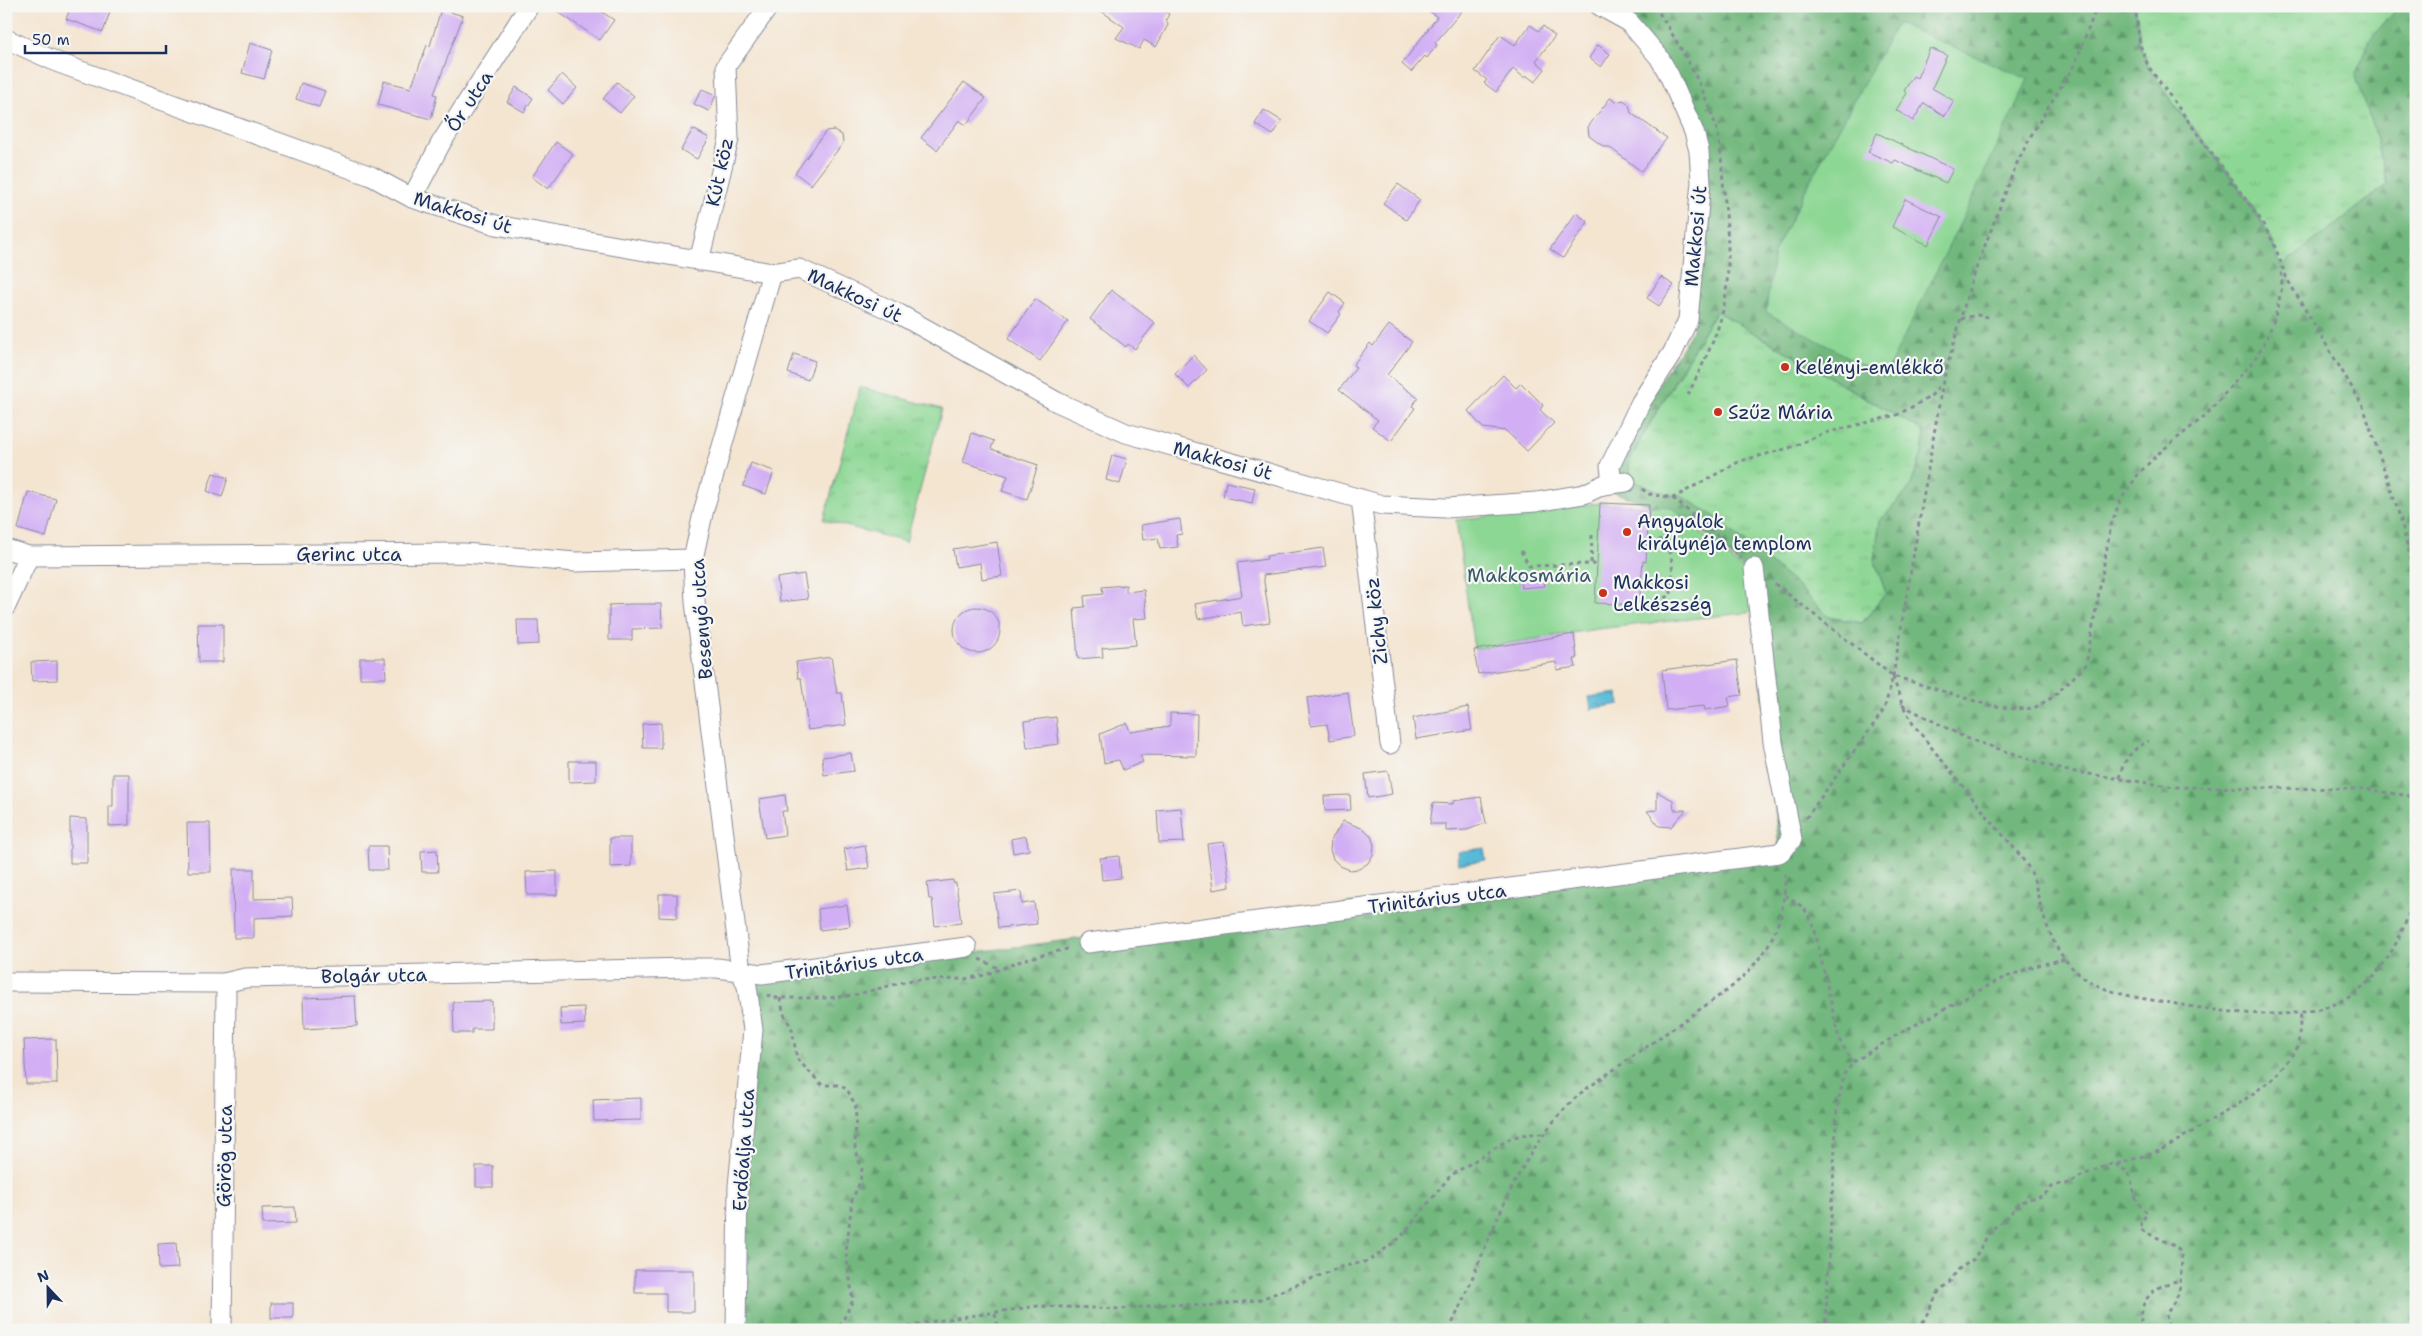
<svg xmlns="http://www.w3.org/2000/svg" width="2422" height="1336" font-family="'Shantell Sans',sans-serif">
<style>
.grass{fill:url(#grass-tufts);stroke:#548379}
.forest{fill:url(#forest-firs);stroke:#46746e;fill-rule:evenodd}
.garden{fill:#8dd794;stroke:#548379}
.water{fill:url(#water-ripples);stroke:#3a749a}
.building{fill:#d2aff4}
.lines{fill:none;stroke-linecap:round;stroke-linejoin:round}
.minor-casing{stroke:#888a98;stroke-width:21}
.path{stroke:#888a98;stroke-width:3;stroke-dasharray:4 4;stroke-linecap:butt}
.minor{stroke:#fff;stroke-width:19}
.poi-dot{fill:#c8321e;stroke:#f6f6f2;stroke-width:2}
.labels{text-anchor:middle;stroke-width:4.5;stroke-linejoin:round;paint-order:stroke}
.street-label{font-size:19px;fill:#1b2f5e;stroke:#f6f6f2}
.poi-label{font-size:19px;fill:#1b2f5e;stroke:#f6f6f2;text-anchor:start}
.park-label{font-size:19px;fill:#38596c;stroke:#f6f6f2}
</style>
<defs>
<pattern id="grass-tufts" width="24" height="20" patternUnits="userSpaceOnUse" patternTransform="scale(1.25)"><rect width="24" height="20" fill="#8dd794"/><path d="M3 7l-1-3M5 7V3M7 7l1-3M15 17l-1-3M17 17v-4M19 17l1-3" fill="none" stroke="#79b982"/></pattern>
<pattern id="forest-firs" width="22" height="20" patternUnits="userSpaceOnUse" patternTransform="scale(1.25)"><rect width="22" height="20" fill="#72b87e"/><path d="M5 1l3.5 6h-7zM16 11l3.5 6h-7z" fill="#5d966a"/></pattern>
<pattern id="water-ripples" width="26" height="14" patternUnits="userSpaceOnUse" patternTransform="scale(1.25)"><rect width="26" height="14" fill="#58bad7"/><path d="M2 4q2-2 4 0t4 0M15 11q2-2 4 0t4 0" fill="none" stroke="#4898b2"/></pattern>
</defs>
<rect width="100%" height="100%" fill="#f6f6f2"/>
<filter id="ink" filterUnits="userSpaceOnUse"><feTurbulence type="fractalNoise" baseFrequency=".02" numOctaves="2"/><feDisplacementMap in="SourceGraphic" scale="10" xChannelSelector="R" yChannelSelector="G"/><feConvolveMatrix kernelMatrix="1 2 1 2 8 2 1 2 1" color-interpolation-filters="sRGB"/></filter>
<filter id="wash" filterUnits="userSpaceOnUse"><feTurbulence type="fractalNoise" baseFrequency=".0096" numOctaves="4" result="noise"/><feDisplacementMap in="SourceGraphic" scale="20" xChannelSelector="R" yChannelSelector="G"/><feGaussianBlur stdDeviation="1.12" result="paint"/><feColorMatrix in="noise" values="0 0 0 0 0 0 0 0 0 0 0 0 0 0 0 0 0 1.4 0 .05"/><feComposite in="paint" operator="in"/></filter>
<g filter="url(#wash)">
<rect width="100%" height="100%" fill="#f4e5d1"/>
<g class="grass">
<path d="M2135 6H2400L2370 39 2377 139 2387 185 2281 267C2258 189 2189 134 2148 66L2140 45Z"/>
<polygon points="1716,311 1925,432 1922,454 1910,488 1880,521 1874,559 1886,593 1862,623 1829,617 1794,583 1711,514 1681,496 1670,495 1636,482 1631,478 1629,463 1640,441"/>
<polygon points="860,387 942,409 906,542 824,520"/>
</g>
<path class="forest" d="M1608 6H2135L2140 45 2148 66C2189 135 2255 189 2281 266L2387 185 2377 139 2355 77 2370 39 2400 6H2416V1330H736L752 1052 741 972 968 953 1779 848 1750 574 1688 518 1608 490 1605 467 1693 330 1707 182 1685 94ZM1897 23 1774 253 1810 181ZM1716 311 1925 432 1922 454 1910 488 1880 521 1874 559 1886 593 1862 623 1829 617 1794 583 1711 514 1681 496 1670 495 1636 482 1631 478 1629 463 1640 440Z"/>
<g class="garden">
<polygon points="1897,23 2028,79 1973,197 1884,377 1766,312 1774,253 1810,181"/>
<polygon points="1600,503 1671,507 1750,576 1754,612 1597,629 1474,649 1456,520"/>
</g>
<g class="water">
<polygon points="1618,693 1620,704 1591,709 1589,697"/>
<polygon points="1484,848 1486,860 1458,864 1457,852"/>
</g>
<g id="blocks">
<g class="building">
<polygon points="71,6 112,6 103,32 66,19"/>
<polygon points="549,6 593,6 614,20 600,40"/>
<polygon points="1094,6 1154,6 1169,14 1166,20 1168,25 1156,47 1144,40 1139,49 1116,38 1124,27"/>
<polygon points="1423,6 1466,6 1435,43 1437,45 1427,58 1425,56 1411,72 1402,64 1437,17"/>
<polygon points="441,9 463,16 434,94 437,95 431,119 378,105 384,81 411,88 427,45 430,46"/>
<polygon points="1530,25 1539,31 1543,26 1555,36 1536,61 1545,69 1535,82 1527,76 1525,78 1513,69 1496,92 1484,83 1487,80 1475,71 1500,35 1515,45"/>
<polygon points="250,43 272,50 264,79 242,73"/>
<polygon points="1598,45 1610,54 1601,67 1589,58"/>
<polygon points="1930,48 1947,55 1932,88 1954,101 1945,116 1924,103 1913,121 1896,110 1907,93 1904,91 1913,76 1917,78"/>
<polygon points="562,74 577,88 563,104 548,90"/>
<polygon points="617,82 634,96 620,113 603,99"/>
<polygon points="964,82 986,98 966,125 959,120 937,150 921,138"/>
<polygon points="301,83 325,91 319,107 296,99"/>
<polygon points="516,87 533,98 524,112 507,102"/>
<polygon points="702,89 716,95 709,111 694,104"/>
<polygon points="1610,98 1616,102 1623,100 1629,104 1631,113 1667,138 1641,171 1609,147 1604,147 1589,136 1588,127"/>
<polygon points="1264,110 1282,121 1273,135 1255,124"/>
<polygon points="693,129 709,138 697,159 681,150"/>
<polygon points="834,130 842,135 843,143 811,185 795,173 826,131"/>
<polygon points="1877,133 1953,169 1946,183 1895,160 1893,163 1868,152"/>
<polygon points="556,142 573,154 548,189 532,177"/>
<polygon points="1398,184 1420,200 1406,220 1383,203"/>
<polygon points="1905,199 1942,217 1928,245 1892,227"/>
<polygon points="1576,213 1588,222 1563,258 1550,249"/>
<polygon points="1661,277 1674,285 1659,306 1647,298"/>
<polygon points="1111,290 1155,323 1135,349 1128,344 1126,347 1090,319"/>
<polygon points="1330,292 1345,303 1339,312 1341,314 1327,333 1309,321"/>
<polygon points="1035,299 1068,321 1040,361 1008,339"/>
<polygon points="1389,325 1412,342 1387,375 1418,398 1412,406 1415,408 1391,441 1372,427 1378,420 1339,390 1356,368 1353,365 1370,343 1373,346"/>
<polygon points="794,354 815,361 808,380 788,373"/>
<polygon points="1193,355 1207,370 1189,388 1175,374"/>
<polygon points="1503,375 1516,388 1521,383 1543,405 1540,410 1554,423 1527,451 1506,431 1483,428 1468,411"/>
<polygon points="972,433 994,441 991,449 1038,465 1027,499 1002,491 1008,476 963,462"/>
<polygon points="1112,455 1127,459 1120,484 1106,480"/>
<polygon points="751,463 774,471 766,494 743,486"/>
<polygon points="213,473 228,478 222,497 207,491"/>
<polygon points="1226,482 1255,488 1252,503 1223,497"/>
<polygon points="28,492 56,499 46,537 18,529"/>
<polygon points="1600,503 1649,505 1646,562 1643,561 1639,605 1595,603"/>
<polygon points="1180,519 1182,534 1176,535 1178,547 1160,549 1158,538 1143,540 1141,525"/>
<polygon points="997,542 1002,576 982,579 980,563 956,567 953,549"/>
<polygon points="1323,548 1326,567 1263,575 1270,622 1243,626 1241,612 1198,619 1195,604 1242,596 1237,563 1267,559 1266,556"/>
<polygon points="1543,571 1545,586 1521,588 1519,573"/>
<polygon points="804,574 808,599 780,602 777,578"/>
<polygon points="1126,585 1126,592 1144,590 1147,618 1133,619 1136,645 1102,648 1103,657 1078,659 1074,608 1085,607 1084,596 1103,594 1102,587"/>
<polygon points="631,604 661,604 662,628 632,629 632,640 609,640 609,605"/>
<circle cx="977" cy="630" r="23"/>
<polygon points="517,620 538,620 539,644 518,645"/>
<polygon points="198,624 223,624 223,662 199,662"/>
<polygon points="1574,634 1577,659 1574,659 1576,667 1557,670 1556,662 1478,674 1474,650"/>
<polygon points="831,657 837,693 842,693 846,725 808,730 801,678 798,678 796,662"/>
<polygon points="360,658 385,658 386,678 360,678"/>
<polygon points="1737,660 1742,695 1728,697 1730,706 1705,710 1704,706 1666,710 1662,670"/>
<polygon points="57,661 57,680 32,681 31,662"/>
<polygon points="1348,692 1354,736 1330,740 1327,724 1311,726 1307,698"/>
<polygon points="1468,707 1472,730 1416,739 1413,718"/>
<polygon points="1170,713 1197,714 1196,756 1140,755 1143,762 1123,770 1119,760 1104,763 1100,734 1127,723 1130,732 1170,726"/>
<polygon points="1056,717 1059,744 1027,748 1024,721"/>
<polygon points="661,723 661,748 643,748 642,724"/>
<polygon points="851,753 854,771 824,775 822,757"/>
<polygon points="569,761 596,761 596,781 569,782"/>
<polygon points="1388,771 1392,794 1368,798 1365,774"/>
<polygon points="113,774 129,774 129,825 109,826 109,806 113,806"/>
<polygon points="1657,792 1673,800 1674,810 1686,810 1671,827 1659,826 1647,811 1657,810"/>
<polygon points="785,795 787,811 782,811 785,835 765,838 759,799"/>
<polygon points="1350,795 1351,810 1325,811 1324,796"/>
<polygon points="1481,797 1486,823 1467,830 1446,831 1446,824 1430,824 1433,803 1453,804 1453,801"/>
<polygon points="1181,808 1184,842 1159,843 1157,810"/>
<polygon points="70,818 87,819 87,863 70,863"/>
<polygon points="1343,821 1364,829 1371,836 1374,845 1373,855 1368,863 1359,869 1350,870 1340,866 1333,859 1330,850 1331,840"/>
<polygon points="187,823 210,823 211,872 188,872"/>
<polygon points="1026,836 1029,850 1013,853 1011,839"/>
<polygon points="610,838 631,838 631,866 610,867"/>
<polygon points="1224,842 1230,887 1213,890 1207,844"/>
<polygon points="865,845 869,868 848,871 844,849"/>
<polygon points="368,846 387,846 388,870 369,870"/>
<polygon points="437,850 438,872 422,872 421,851"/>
<polygon points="1119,856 1121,878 1102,880 1100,858"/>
<polygon points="233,869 254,869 254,899 292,898 293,916 254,918 254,938 234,938"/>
<polygon points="557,871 557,895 527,895 526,872"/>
<polygon points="953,880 953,883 956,883 961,923 935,926 932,899 929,899 927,883"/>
<polygon points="1021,891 1022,904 1034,902 1037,924 998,928 994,894"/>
<polygon points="659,894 677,894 677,918 659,917"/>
<polygon points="847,905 850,926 820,930 818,909"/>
<polygon points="355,996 357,1026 304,1029 303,998"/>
<polygon points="492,1001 492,1029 472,1029 472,1033 454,1033 453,1002"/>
<polygon points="584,1007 585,1024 561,1025 560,1008"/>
<polygon points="56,1039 57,1084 26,1084 24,1040"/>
<polygon points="641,1098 641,1120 594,1121 593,1100"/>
<rect x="476" y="1166" width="17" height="21"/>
<polygon points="295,1207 296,1223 263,1224 262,1208"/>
<polygon points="176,1243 178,1268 159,1269 158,1244"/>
<polygon points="635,1270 694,1270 694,1312 666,1312 666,1293 635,1293"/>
<rect x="271" y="1303" width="22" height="15"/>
</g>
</g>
</g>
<g filter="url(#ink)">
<use href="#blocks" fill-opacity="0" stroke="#888a98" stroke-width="1"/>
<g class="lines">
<g class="minor-casing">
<g id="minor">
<polyline points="1600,6 1629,22 1659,57 1669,75 1694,132 1699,151 1701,182 1688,320 1673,352 1641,402 1610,466 1612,483"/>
<polyline points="6,39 59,63 371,176 412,198 496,225 772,273 799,269 899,314 1057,402 1126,433 1382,505 1446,508 1536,502 1584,494 1603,485 1626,482"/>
<polyline points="412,198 441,143 529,6"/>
<polyline points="699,261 729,139 726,66 769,6"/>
<polyline points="1361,499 1390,744"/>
<polyline points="6,549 29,556 464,553 576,562 693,559"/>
<polyline points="6,606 29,556"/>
<polyline points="1088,943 1779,853 1784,849 1792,839 1773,742 1754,568"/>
<polyline points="6,982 224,983 245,978 689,968 717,968 762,974 967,947"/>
<polyline points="222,1330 226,993 224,983"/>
<polyline points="736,1330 738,1186 753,1030 747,986 741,972 695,602 693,559 704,509 772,273"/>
</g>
</g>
<g class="path">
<path d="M1655 6C1677 41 1700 79 1713 118 1721 138 1721 160 1723 181 1727 224 1732 268 1723 310 1716 340 1701 367 1688 395"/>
<polyline points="2135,6 2140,45 2148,66 2260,219 2274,244 2287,279 2363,406 2401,520 2416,581"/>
<polyline points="1961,319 1977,315 1989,317"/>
<polyline points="1642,489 1649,494 1673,498 1740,461 1789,448 1825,433 1897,415 1930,397 1941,384"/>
<polyline points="1673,498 1741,556"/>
<polyline points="1521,551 1529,566 1591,564 1592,535"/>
<polyline points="1591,564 1597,564"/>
<polyline points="1775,584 1893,676 1988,705 2015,709 2034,708 2053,697 2086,665 2111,525 2120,501 2139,473 2159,453 2206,415 2254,360 2267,338 2275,317 2282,287 2281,267"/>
<path d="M1656 598 1666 597 1671 594C1672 573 1677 553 1659 539"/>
<path d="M1893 677 1902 704 1913 724C1940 759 1969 793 1996 827 2008 841 2022 856 2031 872 2035 881 2037 892 2039 901 2047 928 2056 955 2078 973 2102 994 2140 998 2171 1003 2222 1012 2307 1026 2352 995 2388 970 2402 934 2416 894"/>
<polyline points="1902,705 1966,738 2062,770 2175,787 2365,789 2416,797"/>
<path d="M2119 778C2124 760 2131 749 2149 741"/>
<polyline points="1806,818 1884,710 1893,676 1943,381 1972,279 2016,165 2033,132 2075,64 2097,6"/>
<polyline points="1785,895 1804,908 1814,927 1839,1039 1847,1053 1854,1061"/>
<polyline points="979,959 998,968"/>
<polyline points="767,995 776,998 829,998 854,995 912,980 965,979 985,975 1026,959 1071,948"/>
<polyline points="780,998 784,1014 792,1029 797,1059 822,1085 838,1085 847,1089 856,1107 855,1148 862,1169 860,1182 852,1200 846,1253 853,1300 838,1330"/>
<polyline points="2117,1164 2160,1151 2240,1103 2274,1078 2298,1047 2301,1012"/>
<polyline points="995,1314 999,1330"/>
<polyline points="901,1330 922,1323 1038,1306 1122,1309 1171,1304 1207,1306 1259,1300 1341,1267 1369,1261 1401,1237 1450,1176 1511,1138 1527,1134 1542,1134"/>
<path d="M1449 1330C1489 1249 1512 1153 1582 1092L1729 989C1769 956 1786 923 1785 870"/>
<polyline points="1825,1330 1837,1109 1844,1074 1855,1061 1900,1033 1999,980 2035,966 2064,959"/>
<polyline points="1919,1330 1937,1294 1949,1283 1959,1269 1974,1259 1991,1230 2009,1216 2016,1206 2027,1199 2043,1196 2054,1185 2070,1183 2083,1175 2114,1163 2129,1173 2137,1202 2147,1213 2141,1223 2141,1230 2171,1244 2180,1251 2182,1261 2179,1293 2166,1315 2169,1330"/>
<path d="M2139 1330C2141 1322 2141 1317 2142 1310 2145 1293 2164 1282 2179 1281"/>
</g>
<use href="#minor" class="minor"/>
</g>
</g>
<g class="poi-dot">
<circle cx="1785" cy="367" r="5"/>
<circle cx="1718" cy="412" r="5"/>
<circle cx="1627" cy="532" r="5"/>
<circle cx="1603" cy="593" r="5"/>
</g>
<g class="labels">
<g class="street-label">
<text transform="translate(469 101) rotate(-57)" y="7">Őr utca</text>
<text transform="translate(719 172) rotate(-78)" y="7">Kút köz</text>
<text transform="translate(463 212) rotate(17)" y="7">Makkosi út</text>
<text transform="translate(1695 236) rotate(-85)" y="7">Makkosi út</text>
<text transform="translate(855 295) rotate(25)" y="7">Makkosi út</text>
<text transform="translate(1223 460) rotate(15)" y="7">Makkosi út</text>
<text x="349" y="561">Gerinc utca</text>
<text transform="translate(701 619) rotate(-94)" y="7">Besenyő utca</text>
<text transform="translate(1376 621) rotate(-96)" y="7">Zichy köz</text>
<text transform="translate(1437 898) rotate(-7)" y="7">Trinitárius utca</text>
<text transform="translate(854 963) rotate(-8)" y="7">Trinitárius utca</text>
<text transform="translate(374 975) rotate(-1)" y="7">Bolgár utca</text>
<text transform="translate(743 1150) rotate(-86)" y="7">Erdőalja utca</text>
<text transform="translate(224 1156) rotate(-89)" y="7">Görög utca</text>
</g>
<g class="poi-label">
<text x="1795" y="374">Kelényi-emlékkő</text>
<text x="1728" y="419">Szűz Mária</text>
<text x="1637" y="528">Angyalok<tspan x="1637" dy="22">királynéja templom</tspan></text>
<text x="1613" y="589">Makkosi<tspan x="1613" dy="22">Lelkészség</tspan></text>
</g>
<g class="park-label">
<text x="1529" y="582">Makkosmária</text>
</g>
</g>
<rect width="2422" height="1336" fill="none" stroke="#f6f6f2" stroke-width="25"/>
<g transform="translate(48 1288) rotate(338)" stroke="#f6f6f2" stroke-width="4" paint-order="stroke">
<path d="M0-4L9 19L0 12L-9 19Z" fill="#1b2f5e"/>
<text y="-8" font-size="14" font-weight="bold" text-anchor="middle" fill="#1b2f5e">N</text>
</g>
<path d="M25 45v8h141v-8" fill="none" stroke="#1b2f5e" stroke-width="2.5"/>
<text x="32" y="45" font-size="15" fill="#1b2f5e" stroke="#f6f6f2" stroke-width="4" paint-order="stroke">50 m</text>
</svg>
